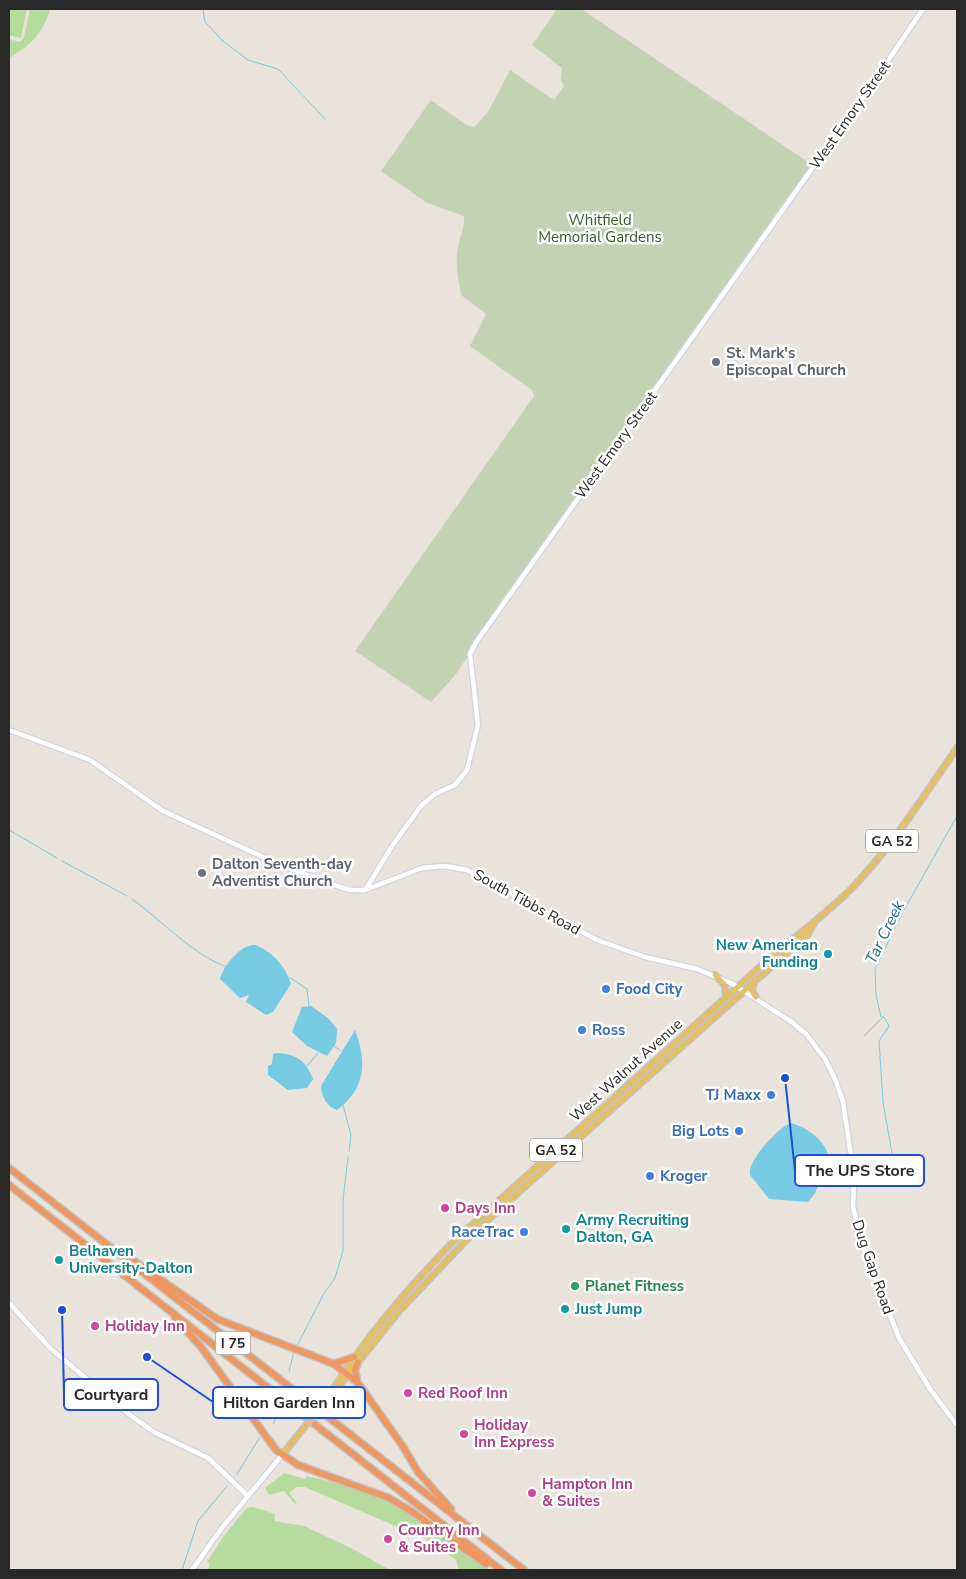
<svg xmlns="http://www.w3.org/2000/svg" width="966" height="1579" font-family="'Nunito Sans',sans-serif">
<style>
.green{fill:#b5dc9c}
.cemetery{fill:#c4d2b4}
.water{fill:#76cbe3}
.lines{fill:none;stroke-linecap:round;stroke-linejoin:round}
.stream{stroke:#76cbe3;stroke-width:1}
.minor-casing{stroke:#d1d4e0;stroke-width:7}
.major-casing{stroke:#c3c3c3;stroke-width:8}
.highway-casing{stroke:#c3c3c3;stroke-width:9}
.minor{stroke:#fff;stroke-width:4.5}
.major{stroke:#e3c066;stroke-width:5}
.highway{stroke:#ef9760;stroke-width:6}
.major-bridge-casing{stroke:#c3c3c3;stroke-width:8;stroke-linecap:butt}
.major-bridge{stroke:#e3c066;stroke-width:5}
.worship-dot{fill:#6b7280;stroke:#fff;stroke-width:2}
.culture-dot{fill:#0f9aa8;stroke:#fff;stroke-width:2}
.shop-dot{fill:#3f7fe0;stroke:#fff;stroke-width:2}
.hotel-dot{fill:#d1479c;stroke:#fff;stroke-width:2}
.leisure-dot{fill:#2e9e5b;stroke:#fff;stroke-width:2}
.labels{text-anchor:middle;stroke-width:5;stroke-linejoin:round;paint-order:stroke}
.shield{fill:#fff;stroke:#686868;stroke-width:1}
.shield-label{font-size:14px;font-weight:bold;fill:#282828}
.street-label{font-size:15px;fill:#282828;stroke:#fff}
.park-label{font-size:15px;fill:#305e20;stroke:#fff}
.worship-label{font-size:15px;font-weight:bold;fill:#5b616d;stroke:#fff;text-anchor:start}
.culture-label{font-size:15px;font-weight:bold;fill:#0d838f;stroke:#fff;text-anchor:start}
.shop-label{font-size:15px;font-weight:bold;fill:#366cbe;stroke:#fff;text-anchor:start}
.hotel-label{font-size:15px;font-weight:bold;fill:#b23c85;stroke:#fff;text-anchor:start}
.leisure-label{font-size:15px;font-weight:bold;fill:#27864d;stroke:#fff;text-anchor:start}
.water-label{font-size:16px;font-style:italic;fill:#196a8c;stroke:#fff}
.leader{fill:none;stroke:#1d4ed8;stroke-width:2}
.callout-dot{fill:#1d4ed8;stroke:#fff;stroke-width:2}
.callout{fill:#fff;stroke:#1d4ed8;stroke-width:2}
.callout-label{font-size:16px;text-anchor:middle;font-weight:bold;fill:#282828}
</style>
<rect width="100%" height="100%" fill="#e9e3db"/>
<g class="green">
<polygon points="9,9 27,9 21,38 9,35"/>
<path d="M30 9H50C44 32 29 47 9 58V39L20 42 24 37Z"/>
<path d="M284 1473 305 1479 307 1476C333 1483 359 1487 384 1498 423 1515 457 1546 490 1570H459L456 1560 430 1541 305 1487H297L289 1493 297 1503 295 1504 284 1491 269 1495 265 1488Z"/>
<polygon points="253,1507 275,1514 274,1521 304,1526 351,1548 390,1570 203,1570 208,1569 210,1563 207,1562 223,1537 247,1508"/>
</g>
<path class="cemetery" d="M557 9H581L811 164 555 527 456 674 431 702 355 651 534 396 532 390 470 346 486 314 461 295C458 280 455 262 458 247 460 235 465 228 464 216L427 203 381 171 431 100 466 125 474 127 488 112 510 70 554 100 564 86 561 80 562 68 532 45Z"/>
<g class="water">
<path d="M255 945C272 951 286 967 291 984L273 1012 266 1015 246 1002 249 995 240 998 220 979C223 966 241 944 255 945Z"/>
<polygon points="311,1006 328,1018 337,1029 336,1043 327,1056 307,1046 292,1032 302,1007"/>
<path d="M355 1030C367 1062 366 1088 337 1110 327 1107 321 1096 321 1086Z"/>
<path d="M276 1053C296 1054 305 1059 313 1079L307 1088 288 1090 268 1075V1066L272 1064 273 1054Z"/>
<path d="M791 1123C808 1128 825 1140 829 1158L815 1193 808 1202 769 1199 750 1175C747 1161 778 1127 791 1123Z"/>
</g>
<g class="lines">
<g class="stream">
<polyline points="203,9 205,22 223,41 248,60 278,69 325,119"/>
<polyline points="9,830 57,858"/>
<polyline points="62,861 127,896"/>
<path d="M132 899C164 922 189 952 226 967"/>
<polyline points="289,977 307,989 309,1006"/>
<polyline points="864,1036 883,1017"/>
<polyline points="334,1046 341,1051"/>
<polyline points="307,1066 318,1053"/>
<polyline points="343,1105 351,1135 349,1151"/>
<polyline points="892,1153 883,1102 879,1041 889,1026 884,1017 881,1017 876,995 875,969 904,910 957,816"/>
<polyline points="297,1346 323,1295 335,1278 343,1251 343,1200 348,1157"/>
<polyline points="289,1371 294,1352"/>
<polyline points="273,1424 281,1408"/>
<polyline points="237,1474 260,1437"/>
<polyline points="182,1570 198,1521 227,1486"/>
</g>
<g class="minor-casing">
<g id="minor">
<polyline points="9,730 90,760 163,811 274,862 328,883 350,890 365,890 422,868 445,866 467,870 597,940 645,957 697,969 733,984 793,1023 807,1035 825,1059 836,1081 843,1102 854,1176 853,1207 861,1242 899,1338 930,1389 957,1425"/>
<polyline points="366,889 392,846 421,806 435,794 455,785 467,770 478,725 470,654 477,641 877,77 923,9"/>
<polyline points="9,1303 51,1349 130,1415 154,1432 208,1458 248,1496"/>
<polyline points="192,1570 221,1529 282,1455"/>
</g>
</g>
<g class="major-casing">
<g id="major">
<polyline points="715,975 725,985 726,998"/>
<polyline points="754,982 752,991 756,997"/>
<polyline points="334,1392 400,1310 474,1232 808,934 813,925"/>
<path d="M326 1401C361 1342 406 1290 454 1241L770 958C798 934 828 913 854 886 894 844 924 795 957 748"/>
<polyline points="282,1455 302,1430"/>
</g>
</g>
<g class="highway-casing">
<g id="highway">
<polyline points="9,1168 524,1570"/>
<polyline points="9,1185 501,1570"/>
<polyline points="134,1261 217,1319 334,1364 358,1383 402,1445 418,1472 451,1509"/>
<polyline points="175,1318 201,1347 276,1450 298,1465 389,1498 411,1511 486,1564"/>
<polyline points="334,1364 354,1357"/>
<polyline points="357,1380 355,1370 358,1362"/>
</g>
</g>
<use href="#minor" class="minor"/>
<use href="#major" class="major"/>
<use href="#highway" class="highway"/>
<g class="major-bridge-casing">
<polyline id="major-bridge" points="302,1430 326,1401"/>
</g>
<use href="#major-bridge" class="major-bridge"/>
</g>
<g class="worship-dot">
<circle cx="716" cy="362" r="5"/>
<circle cx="202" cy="873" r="5"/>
</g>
<g class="culture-dot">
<circle cx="828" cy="954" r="5"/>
<circle cx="566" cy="1229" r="5"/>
<circle cx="59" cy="1260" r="5"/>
<circle cx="565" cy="1309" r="5"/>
</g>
<g class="shop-dot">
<circle cx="606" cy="989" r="5"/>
<circle cx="582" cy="1030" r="5"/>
<circle cx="771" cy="1095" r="5"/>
<circle cx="739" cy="1131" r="5"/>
<circle cx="650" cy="1176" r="5"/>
<circle cx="524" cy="1232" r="5"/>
</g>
<g class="hotel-dot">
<circle cx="445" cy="1208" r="5"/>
<circle cx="95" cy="1326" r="5"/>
<circle cx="408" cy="1393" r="5"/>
<circle cx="464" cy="1434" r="5"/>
<circle cx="532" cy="1493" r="5"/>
<circle cx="388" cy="1539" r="5"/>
</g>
<circle class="leisure-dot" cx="575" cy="1286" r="5"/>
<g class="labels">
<g class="shield">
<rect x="866" y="829.5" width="52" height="23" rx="4"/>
<rect x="530" y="1138.5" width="52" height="23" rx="4"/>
<rect x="215.5" y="1331.5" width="35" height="23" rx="4"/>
</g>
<g class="shield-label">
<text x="892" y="846">GA 52</text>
<text x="556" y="1155">GA 52</text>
<text x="233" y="1348">I 75</text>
</g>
<g class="street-label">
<text transform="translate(850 115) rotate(-55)" y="5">West Emory Street</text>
<text transform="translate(616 445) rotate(-54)" y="5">West Emory Street</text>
<text transform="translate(527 902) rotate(29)" y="5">South Tibbs Road</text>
<text transform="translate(626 1070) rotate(-42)" y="5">West Walnut Avenue</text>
<text transform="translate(873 1267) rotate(71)" y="5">Dug Gap Road</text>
</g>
<g class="park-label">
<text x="600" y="225">Whitfield<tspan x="600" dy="17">Memorial Gardens</tspan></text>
</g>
<g class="worship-label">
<text x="726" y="358">St. Mark's<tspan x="726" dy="17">Episcopal Church</tspan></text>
<text x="212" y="869">Dalton Seventh-day<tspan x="212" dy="17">Adventist Church</tspan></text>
</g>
<g class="culture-label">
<text x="818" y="950" text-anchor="end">New American<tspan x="818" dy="17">Funding</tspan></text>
<text x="576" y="1225">Army Recruiting<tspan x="576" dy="17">Dalton, GA</tspan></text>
<text x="69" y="1256">Belhaven<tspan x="69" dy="17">University-Dalton</tspan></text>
<text x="575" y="1314">Just Jump</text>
</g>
<g class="shop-label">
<text x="616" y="994">Food City</text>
<text x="592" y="1035">Ross</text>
<text x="761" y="1100" text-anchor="end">TJ Maxx</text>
<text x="729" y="1136" text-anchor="end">Big Lots</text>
<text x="660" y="1181">Kroger</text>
<text x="514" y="1237" text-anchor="end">RaceTrac</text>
</g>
<g class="hotel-label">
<text x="455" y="1213">Days Inn</text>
<text x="105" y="1331">Holiday Inn</text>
<text x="418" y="1398">Red Roof Inn</text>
<text x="474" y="1430">Holiday<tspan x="474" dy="17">Inn Express</tspan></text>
<text x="542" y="1489">Hampton Inn<tspan x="542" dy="17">&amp; Suites</tspan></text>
<text x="398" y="1535">Country Inn<tspan x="398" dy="17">&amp; Suites</tspan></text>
</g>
<g class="leisure-label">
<text x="585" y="1291">Planet Fitness</text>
</g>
<g class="water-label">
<text transform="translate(884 932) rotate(-64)" y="6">Tar Creek</text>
</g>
</g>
<path class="leader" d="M785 1078L795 1171M62 1310L64 1395M147 1357L213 1402"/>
<g class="callout-dot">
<circle cx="785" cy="1078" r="5"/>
<circle cx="62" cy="1310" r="5"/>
<circle cx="147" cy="1357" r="5"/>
</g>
<g class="callout">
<rect x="795" y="1155" width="129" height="31" rx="5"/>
<rect x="64" y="1379" width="94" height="31" rx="5"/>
<rect x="213" y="1387" width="152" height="31" rx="5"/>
</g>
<g class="callout-label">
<text x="860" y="1176">The UPS Store</text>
<text x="111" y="1400">Courtyard</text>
<text x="289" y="1408">Hilton Garden Inn</text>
</g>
<rect width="966" height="1579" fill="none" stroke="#282828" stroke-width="20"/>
</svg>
